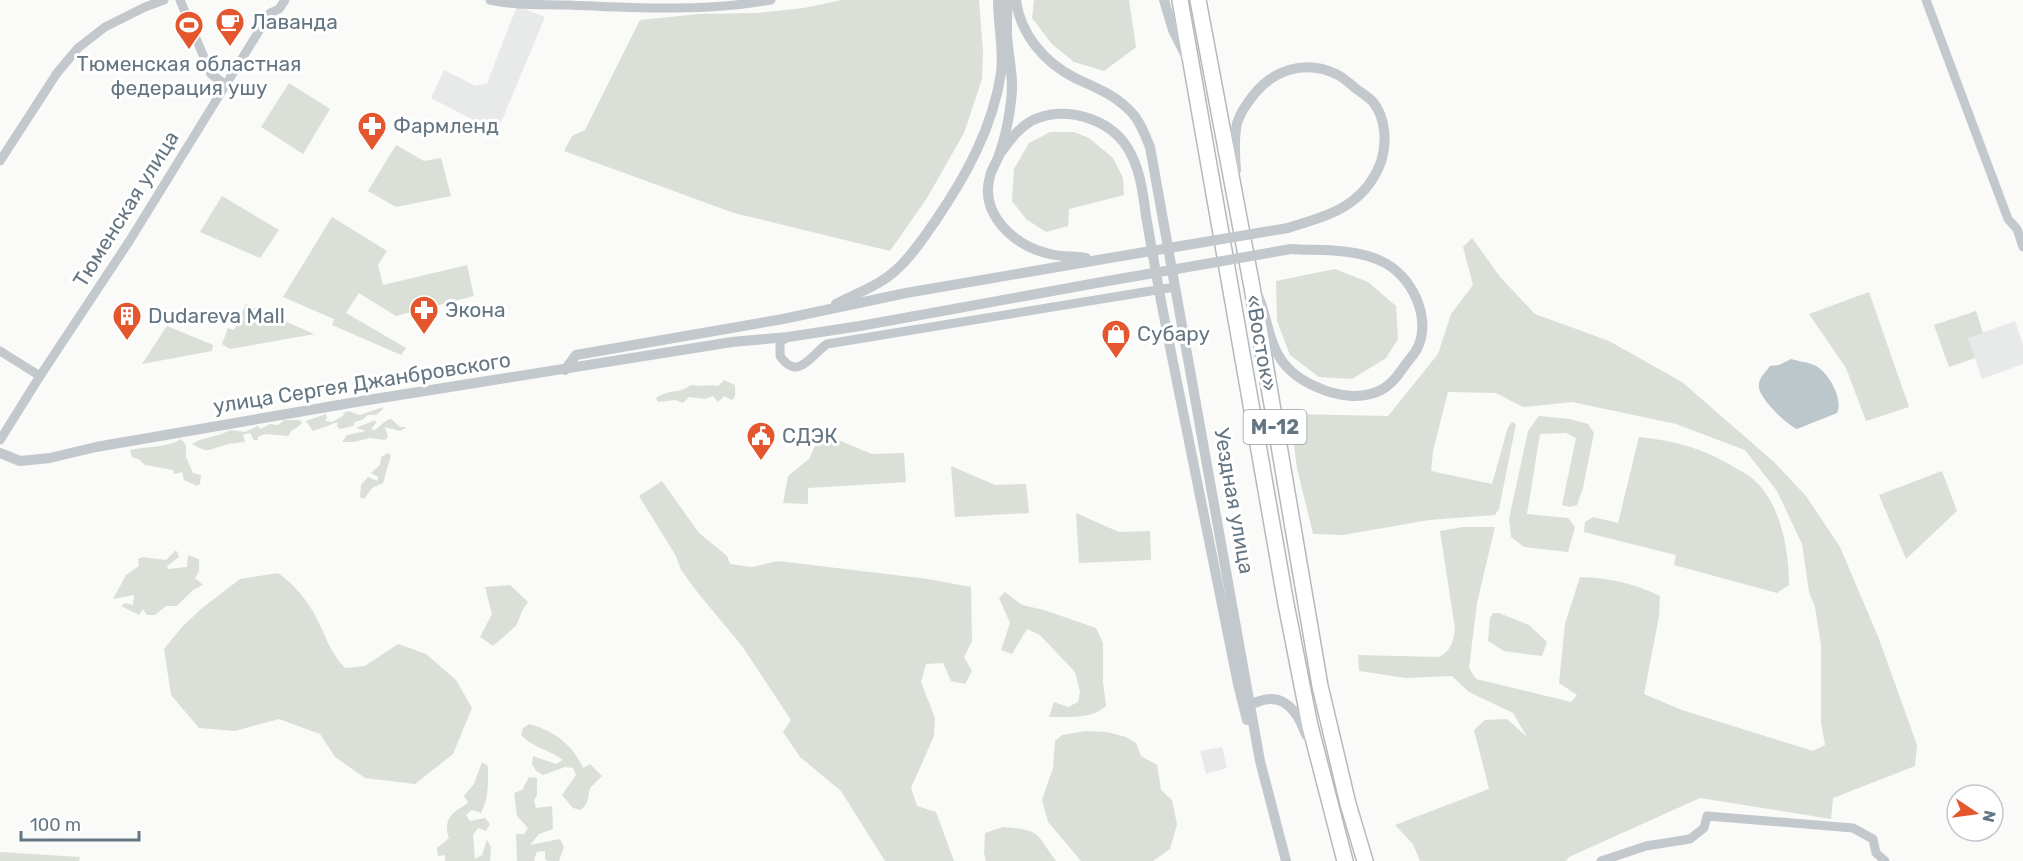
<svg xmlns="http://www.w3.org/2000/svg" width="2023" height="861" font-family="Rubik,sans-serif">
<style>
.built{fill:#e8e9e9}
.green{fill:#dadfd7}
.water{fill:#bbc7cb}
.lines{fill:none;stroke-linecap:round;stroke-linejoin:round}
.trunk-casing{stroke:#b4b9bd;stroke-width:18}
.minor{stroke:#c3c8cc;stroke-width:9}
.tertiary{stroke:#c3c8cc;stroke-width:10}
.trunk{stroke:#fff;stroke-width:15}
.tertiary-bridge{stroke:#c3c8cc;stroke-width:10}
.labels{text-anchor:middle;stroke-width:6;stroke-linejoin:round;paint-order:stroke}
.shield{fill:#fff;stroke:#939fa8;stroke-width:1.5}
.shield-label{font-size:20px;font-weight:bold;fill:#657683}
.poi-label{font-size:21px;fill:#657683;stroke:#fff;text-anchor:start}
.street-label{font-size:21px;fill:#657683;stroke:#fff}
</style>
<rect width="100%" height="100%" fill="#fafaf8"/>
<g class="built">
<polygon points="517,6 545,17 497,132 431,98 444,70 476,86 487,83"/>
<polygon points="2015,321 2023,345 2023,364 1982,379 1968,338"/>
<polygon points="1222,747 1227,768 1206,774 1200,751"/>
</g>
<g class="green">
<polygon points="842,0 979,0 983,52 982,79 964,133 927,198 890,251 734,213 564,151 572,136 585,130 640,20 699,14 756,13 804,8"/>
<polygon points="1034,0 1129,0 1136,47 1104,71 1074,62 1052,44 1032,18"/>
<polygon points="289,83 330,109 303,154 261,127"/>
<polygon points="1050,132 1074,132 1089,138 1113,158 1123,178 1124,195 1069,209 1068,226 1046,232 1026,219 1012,201 1014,169 1029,143"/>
<polygon points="396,145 424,161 441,158 451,196 396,207 368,191"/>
<polygon points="222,196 279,230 260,258 200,232"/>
<polygon points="332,217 387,251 378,265 383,285 467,265 474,296 396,316 359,293 346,313 406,348 401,355 332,325 334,319 283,297"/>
<path d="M1472 238 1501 278 1535 314 1609 341 1682 382 1774 462 1806 496 1840 547 1879 639 1917 745 1915 766 1833 798 1831 819 1700 798 1569 857 1566 861H1420L1413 844 1395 825 1489 789 1474 730 1485 720 1507 719 1527 737 1513 713 1469 692 1452 676 1406 678 1359 671 1358 655 1438 657C1451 652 1453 642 1455 629L1440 531 1463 527H1495L1477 603 1469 668 1476 679 1571 702 1577 695 1559 683 1565 624 1580 577C1608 578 1634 583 1660 596L1659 616 1644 694 1682 710 1813 751 1825 745 1821 722V645L1815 607 1809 592 1802 544 1777 491 1745 450 1676 424 1572 402 1523 407 1496 393 1448 392 1433 451 1431 471 1492 484 1508 427 1512 422 1516 424 1499 509 1495 515 1429 520 1343 535 1313 534 1297 468 1290 414 1388 416 1438 354 1451 314 1473 285 1463 247Z"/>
<polygon points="1335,269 1368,282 1396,306 1398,339 1386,358 1352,379 1319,377 1290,355 1277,321 1276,281"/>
<polygon points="1869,292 1909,407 1866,421 1846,368 1809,314"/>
<polygon points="246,304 314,334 315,334 230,349 222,344 228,328 234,330"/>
<polygon points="1976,311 1983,333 1968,338 1975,358 1949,367 1934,325"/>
<polygon points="167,326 213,345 212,351 142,364"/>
<path d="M724 380 735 385V397L732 400 724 396 718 402 713 396 705 399 689 397 683 403 675 400 658 402 656 398C671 388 677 395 691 385 701 387 709 384 718 386Z"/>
<polygon points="383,407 382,410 376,415 368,415 362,420 355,422 353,426 340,429 337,426 338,422 313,431 306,421 326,414 327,418 325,421 332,422 343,416 344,413 348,411 360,415"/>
<polygon points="1539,416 1570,419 1588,424 1594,433 1583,488 1577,505 1570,507 1562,505 1576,438 1566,433 1540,434 1527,514 1568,518 1575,527 1568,552 1524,547 1511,537 1509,519 1528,431"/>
<polygon points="391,419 400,427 407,427 400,431 385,427 388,437 385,440 370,438 354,442 342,442 347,435 366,431 356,428 375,420 376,423 371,429 375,430 387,420"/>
<path d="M284 420H300L302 423 295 429 292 430 288 436 265 434 258 437V440H254L250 433 243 435 245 442C239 443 231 443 225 445 207 450 209 454 192 444 205 436 217 438 230 430L245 432 258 426 260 429 270 424 278 425Z"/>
<polygon points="821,433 872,454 904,453 906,482 808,488 808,504 783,503 788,476 809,459"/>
<path d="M1639 437C1676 441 1702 448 1734 467 1740 471 1748 474 1753 479 1781 503 1789 551 1789 585L1777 593 1674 565 1676 555 1584 532 1585 522 1593 517 1618 523Z"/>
<path d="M181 439 186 445V457L193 473 201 475 200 484 197 486 184 480 182 472 174 474 173 470 145 465 140 460 132 457 130 450C148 446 166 448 181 439Z"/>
<polygon points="388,453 391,455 383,483 372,488 364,499 360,497 361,485 368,477 378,481 378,477 371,473 380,465 381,457"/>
<polygon points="951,466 995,485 1026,484 1029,513 955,517"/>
<polygon points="1942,471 1957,511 1906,559 1879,495"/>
<polygon points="662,481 699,533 727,556 730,564 752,567 778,561 928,579 971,587 972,641 964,657 972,671 965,684 951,681 943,663 926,664 921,682 935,718 934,736 911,788 917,806 936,812 954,861 885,861 841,791 800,757 783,732 791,720 742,646 698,593 681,570 676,556 639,496"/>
<polygon points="1076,513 1119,532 1150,531 1151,560 1079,563"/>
<polygon points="176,550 179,557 167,566 168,569 187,567 188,555 199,559 199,571 195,578 203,585 193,590 177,606 166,606 155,615 147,615 143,609 139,615 121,606 125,603 133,605 134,595 113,599 126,575 139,566 138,559 142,557 166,560"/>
<path d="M278 573C294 584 308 601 317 619 326 637 331 654 345 668L365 666 398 644 426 654 456 680 472 708 453 754 415 784 365 778 335 757 320 734 279 719 235 731 199 728 171 695 164 649 182 627 201 609 240 579Z"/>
<polygon points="510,585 528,602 523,609 516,626 493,646 480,637 492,614 485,587"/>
<path d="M1005 592 1022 605 1044 610 1096 628 1103 643V681L1106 706C1092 719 1069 717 1049 717L1054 702 1068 707 1078 702 1080 692 1075 672 1040 635 1027 629 1012 654 1001 650 1010 623 999 598Z"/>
<polygon points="1493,613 1499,613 1529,625 1547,642 1542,656 1504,651 1488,641 1490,618"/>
<path d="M529 724C553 730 573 745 583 768L590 764 602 776 590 788 587 803 581 810 573 808 562 795 576 775 573 768 565 767 543 775 536 771 532 764 533 756 556 764 563 760C550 750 531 747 521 735L523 728Z"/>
<polygon points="1085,731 1107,732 1126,737 1136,743 1141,756 1157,765 1161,790 1172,800 1177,824 1170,849 1153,861 1081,861 1048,822 1042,800 1053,768 1055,741 1062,735"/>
<path d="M482 762 488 766C488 783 489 798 481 813L472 810 466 815 470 821 485 818 490 824 486 831 478 828 473 835 475 859 482 855 487 840 491 847 490 861H445V855L438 856 437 848 449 838C445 829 446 818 456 811 460 807 464 807 468 802L464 796 474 784Z"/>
<polygon points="529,777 537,778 537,794 534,801 536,808 552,806 553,829 539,834 530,845 560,839 564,847 559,861 548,861 545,859 545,851 537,852 534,859 535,861 517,861 516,834 524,834 528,828 517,816 514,793 522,790"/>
<path d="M1003 827C1041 830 1035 832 1056 861H986L984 853 985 833Z"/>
<polygon points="0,852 80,857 79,861 0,861"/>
</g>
<path class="water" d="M1791 359C1797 361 1807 362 1814 365 1828 371 1844 399 1837 413L1797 429C1787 425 1759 398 1759 387 1758 378 1765 373 1770 366L1779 365Z"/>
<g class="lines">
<g class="trunk-casing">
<g id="trunk">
<polyline points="1180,0 1286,604 1310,726 1345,861"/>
<polyline points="1198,0 1252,287 1320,686 1348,804 1365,861"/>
</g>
</g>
<g class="minor">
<polyline points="180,0 211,74 226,85"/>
<path d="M490 0C516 6 543 4 568 5 635 8 705 12 771 0"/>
<polyline points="1926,0 2008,219 2017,229 2023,247"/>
<polyline points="0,161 57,73 78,48 105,27 145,7 164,0"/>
<path d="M788 337 780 342V356C798 382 811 355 827 344L1175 287"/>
<polyline points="0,351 40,376"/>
<polyline points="0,440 40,376 130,240 270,13 279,9 285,0"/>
<polyline points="1601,861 1646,846 1690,839 1704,828 1707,816 1853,828 1873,839 1876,853 1885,861"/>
</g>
<g class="tertiary">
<path d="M1008 0C1007 15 1006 31 1008 46 1010 64 1014 82 1011 101 1009 119 1005 138 999 155 997 162 992 168 990 176 979 215 1015 246 1050 254 1061 257 1074 256 1086 258"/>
<path d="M1016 0C1020 34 1045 63 1075 78 1092 86 1113 94 1127 108 1139 118 1144 133 1150 147L1260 761 1286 861"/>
<polyline points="1164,0 1173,30 1187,58"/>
<path d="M999 155C1010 140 1021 124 1038 118 1069 107 1109 119 1127 147 1140 167 1143 193 1146 216 1151 244 1156 273 1161 301 1186 429 1212 557 1238 684L1247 720"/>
<path d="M1236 170C1235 157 1234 142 1236 129 1237 118 1245 106 1252 97 1272 70 1305 59 1336 74 1343 77 1349 83 1355 88 1360 92 1368 96 1373 102 1386 118 1387 143 1381 162 1375 178 1365 192 1351 202 1334 215 1309 221 1288 228"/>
<path d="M1259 298C1267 317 1268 340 1280 358 1289 372 1304 382 1319 388 1337 396 1362 400 1381 390 1391 385 1397 377 1403 368 1407 362 1413 356 1417 349 1433 318 1411 274 1381 261 1354 248 1320 251 1291 249"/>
<path d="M836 304C856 293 879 286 896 270 912 256 924 237 936 220 966 176 993 127 1001 73 1004 49 998 25 998 0"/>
<polyline points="565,370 576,355 783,319 906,293 1098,260"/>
<polyline points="0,453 20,461 50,458 96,447 362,401 732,342 788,337 860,326 1102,282"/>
<path d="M1251 704C1257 702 1264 699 1270 699 1290 698 1301 720 1306 735"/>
</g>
<use href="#trunk" class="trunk"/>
<g class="tertiary-bridge">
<polyline points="1098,260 1288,228"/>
<polyline points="1102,282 1291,249"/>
</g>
</g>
<defs>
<g id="cafe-pin" transform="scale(1.5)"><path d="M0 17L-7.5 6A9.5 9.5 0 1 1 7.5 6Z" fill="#e4572e" stroke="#fff"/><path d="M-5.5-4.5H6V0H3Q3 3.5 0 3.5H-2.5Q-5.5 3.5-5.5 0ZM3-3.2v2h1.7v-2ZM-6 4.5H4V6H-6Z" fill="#fff"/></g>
<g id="stadium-pin" transform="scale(1.5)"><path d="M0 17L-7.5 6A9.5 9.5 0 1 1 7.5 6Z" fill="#e4572e" stroke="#fff"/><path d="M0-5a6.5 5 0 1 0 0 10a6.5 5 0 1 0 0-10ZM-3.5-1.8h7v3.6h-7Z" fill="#fff"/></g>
<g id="pharmacy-pin" transform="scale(1.5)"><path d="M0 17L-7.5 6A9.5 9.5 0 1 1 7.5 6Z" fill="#e4572e" stroke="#fff"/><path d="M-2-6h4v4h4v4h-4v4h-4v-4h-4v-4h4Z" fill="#fff"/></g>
<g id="building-pin" transform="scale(1.5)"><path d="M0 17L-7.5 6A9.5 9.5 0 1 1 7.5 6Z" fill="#e4572e" stroke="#fff"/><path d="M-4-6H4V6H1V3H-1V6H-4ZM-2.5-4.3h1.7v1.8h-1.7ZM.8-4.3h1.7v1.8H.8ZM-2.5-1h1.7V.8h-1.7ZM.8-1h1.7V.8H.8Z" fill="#fff"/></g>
<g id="shop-pin" transform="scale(1.5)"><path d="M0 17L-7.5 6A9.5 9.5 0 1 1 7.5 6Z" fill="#e4572e" stroke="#fff"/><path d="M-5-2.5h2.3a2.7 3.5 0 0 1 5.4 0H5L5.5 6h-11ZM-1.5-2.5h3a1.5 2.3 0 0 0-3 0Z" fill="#fff"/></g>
<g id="civic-pin" transform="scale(1.5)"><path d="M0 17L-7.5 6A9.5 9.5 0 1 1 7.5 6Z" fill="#e4572e" stroke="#fff"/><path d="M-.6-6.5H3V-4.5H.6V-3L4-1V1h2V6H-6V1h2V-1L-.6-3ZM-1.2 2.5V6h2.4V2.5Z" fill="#fff"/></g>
</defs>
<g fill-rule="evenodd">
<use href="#cafe-pin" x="230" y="22"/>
<use href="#stadium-pin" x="189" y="25"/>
<use href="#pharmacy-pin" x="372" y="126"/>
<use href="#pharmacy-pin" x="424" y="310"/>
<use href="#building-pin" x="127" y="316"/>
<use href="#shop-pin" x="1116" y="334"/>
<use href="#civic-pin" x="761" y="436"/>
</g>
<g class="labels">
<rect class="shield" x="1243.5" y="410" width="63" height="34" rx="4.5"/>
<g class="shield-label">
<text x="1275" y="434">М-12</text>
</g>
<g class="poi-label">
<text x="251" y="29">Лаванда</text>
<text x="189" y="71" text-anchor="middle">Тюменская областная<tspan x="189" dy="24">федерация ушу</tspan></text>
<text x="393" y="133">Фармленд</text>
<text x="445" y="317">Экона</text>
<text x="148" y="323">Dudareva Mall</text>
<text x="1137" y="341">Субару</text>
<text x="782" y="443">СДЭК</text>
</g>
<g class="street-label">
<text transform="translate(126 209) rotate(-58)" y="7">Тюменская улица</text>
<text transform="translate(1261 343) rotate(80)" y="7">«Восток»</text>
<text transform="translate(362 383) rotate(-9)" y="7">улица Сергея Джанбровского</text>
<text transform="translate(1234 501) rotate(80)" y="7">Уездная улица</text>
</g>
</g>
<g transform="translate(1975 813) rotate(103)"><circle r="28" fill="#ffffff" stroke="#c1c8cd" stroke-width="1.5"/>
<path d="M0-4.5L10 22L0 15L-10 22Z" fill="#e4572e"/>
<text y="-9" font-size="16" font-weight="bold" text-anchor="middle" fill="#657683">N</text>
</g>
<path d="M21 831v9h118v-9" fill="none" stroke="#657683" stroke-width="3"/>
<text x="30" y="831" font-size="18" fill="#657683" stroke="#ffffff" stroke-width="4.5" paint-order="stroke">100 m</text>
</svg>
